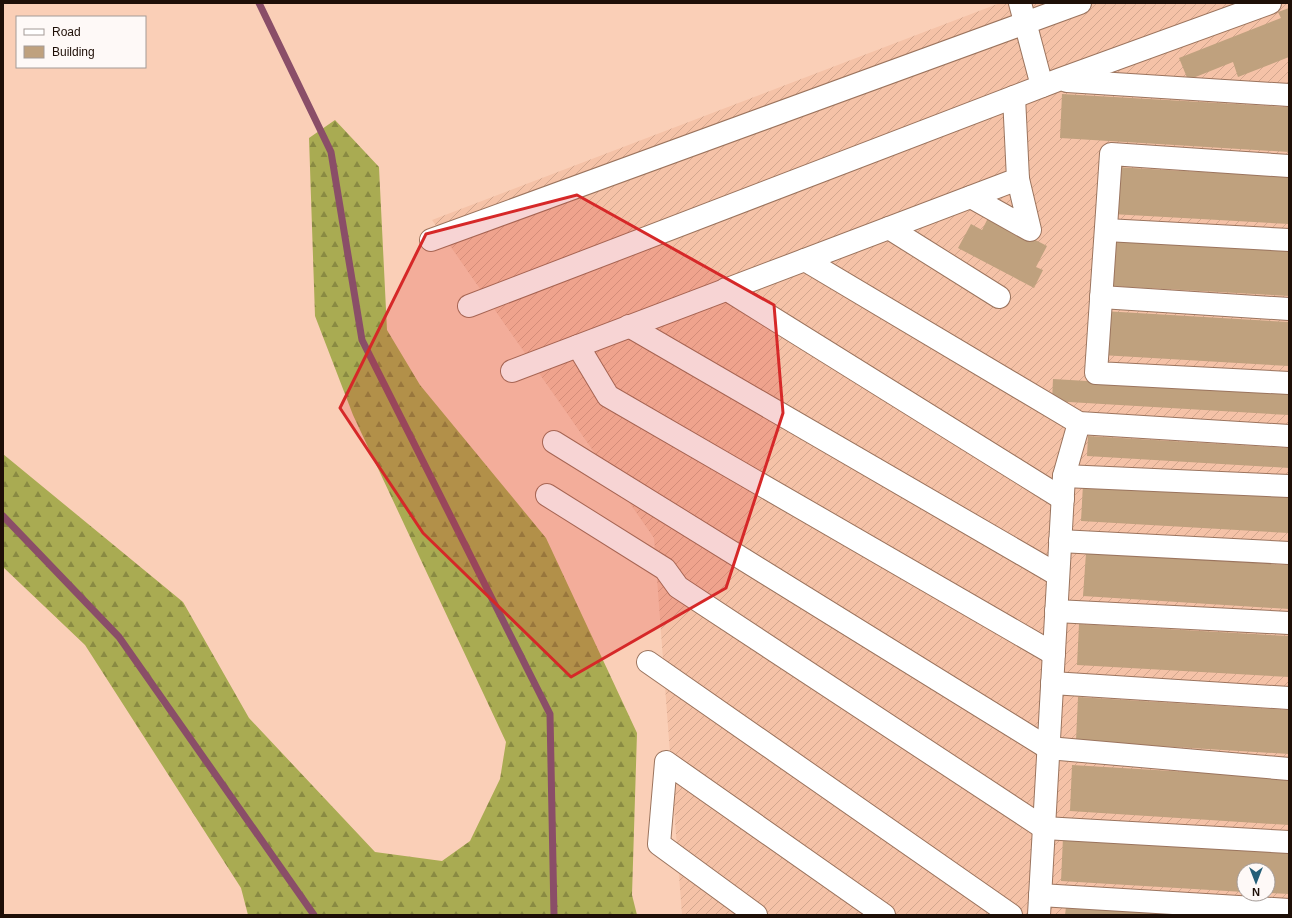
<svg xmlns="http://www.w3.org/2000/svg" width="1292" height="918" font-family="Helvetica,sans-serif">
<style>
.industrial{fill:url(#industrial-furrows);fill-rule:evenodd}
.forest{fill:url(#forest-firs)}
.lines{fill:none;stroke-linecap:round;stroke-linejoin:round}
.stream{stroke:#8a4e68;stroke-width:7}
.building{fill:#bfa17e}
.minor-casing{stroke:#9b745e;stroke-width:24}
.minor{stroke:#fff;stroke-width:22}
.marked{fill:#d62828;fill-opacity:0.2;stroke:#d62828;stroke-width:3;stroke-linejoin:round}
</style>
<defs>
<pattern id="industrial-furrows" width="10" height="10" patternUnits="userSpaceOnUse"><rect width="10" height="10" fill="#f5c2a7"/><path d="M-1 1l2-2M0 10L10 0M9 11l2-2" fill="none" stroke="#d2a68e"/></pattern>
<pattern id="forest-firs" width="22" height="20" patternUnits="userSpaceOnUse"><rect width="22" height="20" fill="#a9ab52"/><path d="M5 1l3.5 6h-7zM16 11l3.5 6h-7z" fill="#898a42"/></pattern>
</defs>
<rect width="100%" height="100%" fill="#facfb7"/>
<path class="industrial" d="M1000 3H1289V915H682L654 538 432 220ZM1244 870H1268V894H1244Z"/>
<polygon class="forest" points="335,120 379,167 387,330 420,385 546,538 637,733 632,895 637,915 248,915 241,888 85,645 3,567 3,454 183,602 249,718 375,852 442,861 470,841 500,779 506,742 353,415 315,316 309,138"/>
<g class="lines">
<g class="stream">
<polyline points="259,3 331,152 362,340 550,714 554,915"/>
<polyline points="3,516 119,637 314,915"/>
</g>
</g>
<g class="building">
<polygon points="1289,8 1289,57 1238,77 1233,62 1188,80 1179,58 1281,18 1278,12"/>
<polygon points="1062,94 1289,107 1289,152 1060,138"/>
<polygon points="1115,167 1289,177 1289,224 1112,214"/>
<polygon points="989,216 1047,246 1036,267 1043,270 1034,288 958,248 971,224 982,230"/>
<polygon points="1113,241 1289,251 1289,296 1110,286"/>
<polygon points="1103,311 1289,322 1289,366 1101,355"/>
<polygon points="1053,379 1289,393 1289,415 1052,401"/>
<polygon points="1088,436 1289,448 1289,468 1087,456"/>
<polygon points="1083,484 1289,496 1289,533 1081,521"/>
<polygon points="1086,553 1289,565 1289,609 1083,596"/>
<polygon points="1079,624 1289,636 1289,677 1077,665"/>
<polygon points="1078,697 1289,710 1289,754 1076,741"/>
<polygon points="1072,765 1289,778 1289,825 1070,811"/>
<polygon points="1063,837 1289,850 1289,894 1268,893 1268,870 1244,870 1244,892 1061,881"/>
<polygon points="1066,907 1189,915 1065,915"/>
</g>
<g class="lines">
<g class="minor-casing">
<g id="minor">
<polyline points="1020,3 1042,86"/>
<polyline points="1067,81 1289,95"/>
<polyline points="1289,166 1111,154 1096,373 1289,383"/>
<polyline points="971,197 1030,230 1018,179"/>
<polyline points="889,228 999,297"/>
<polyline points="1106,230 1289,240"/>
<polyline points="431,240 1080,3"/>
<polyline points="805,260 1079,423 1289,436"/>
<polyline points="726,289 1063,499"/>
<polyline points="1101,297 1289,309"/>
<polyline points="469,306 1058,80 1270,3"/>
<polyline points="629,326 1058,575"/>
<polyline points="578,346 608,396 1054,654"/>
<polyline points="512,371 1018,179 1014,97"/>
<polyline points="554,442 1048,748 1289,769"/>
<polyline points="1064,476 1289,486"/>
<polyline points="547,495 665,569 678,587 1044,828 1289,842"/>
<polyline points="1060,541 1289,553"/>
<polyline points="1056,611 1289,623"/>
<polyline points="648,662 1011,915"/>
<polyline points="1052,683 1289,698"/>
<polyline points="1040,895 1289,910"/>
<polyline points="756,915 659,844 666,762 884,915"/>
<polyline points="1039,915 1064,476 1079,423"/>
</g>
</g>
<use href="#minor" class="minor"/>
</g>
<path class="marked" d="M577 195 774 305 783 413 726 588 571 677 423 533 340 408 426 234Z"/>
<rect width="1292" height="918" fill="none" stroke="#1e0f07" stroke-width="8"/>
<rect x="16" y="16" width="130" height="52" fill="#fef9f7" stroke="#a49b97"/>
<rect x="24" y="29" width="20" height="6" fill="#ffffff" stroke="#a49b97"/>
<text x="52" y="36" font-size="12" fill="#1e0f07">Road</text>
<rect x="24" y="46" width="20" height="12" fill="#bfa17e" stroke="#a49b97"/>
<text x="52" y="56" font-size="12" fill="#1e0f07">Building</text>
<g transform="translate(1256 882) rotate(180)"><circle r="19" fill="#fef9f7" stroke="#a49b97"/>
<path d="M0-3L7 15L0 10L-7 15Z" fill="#255f78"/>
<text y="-6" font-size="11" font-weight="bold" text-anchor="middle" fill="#1e0f07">N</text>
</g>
</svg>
